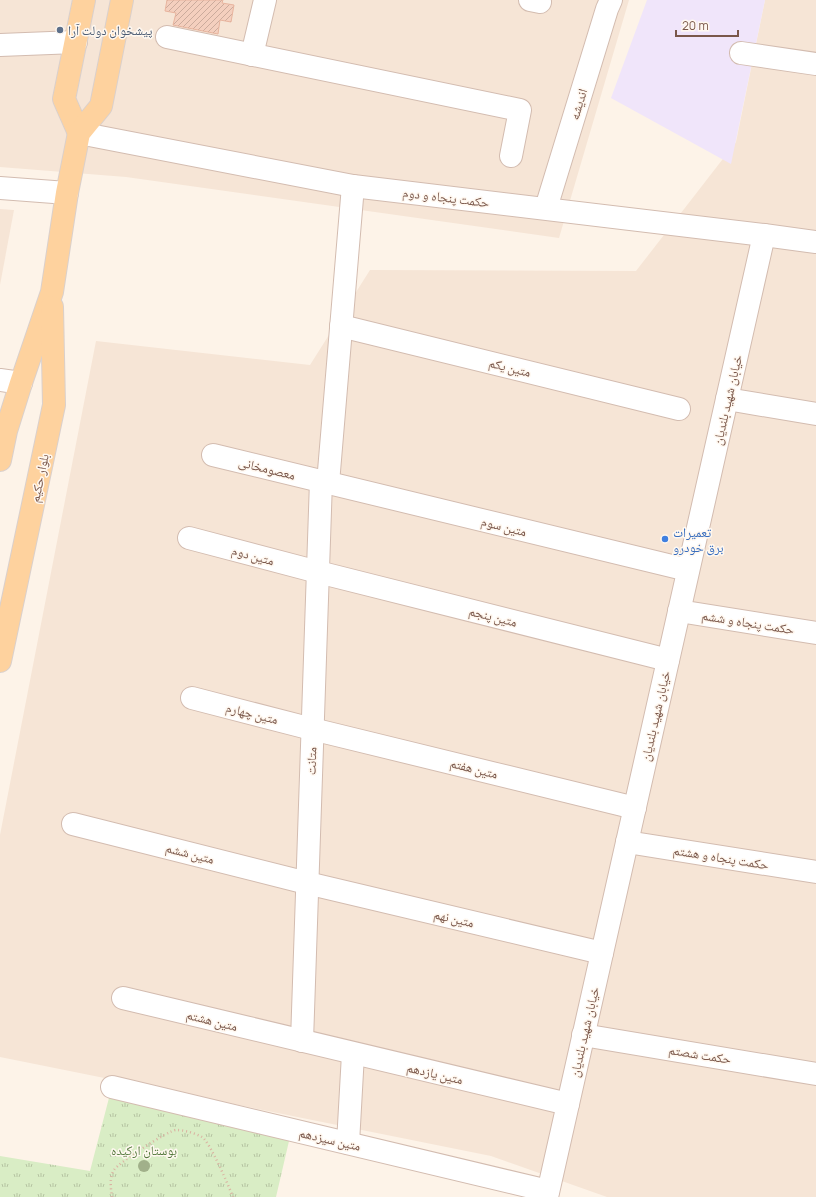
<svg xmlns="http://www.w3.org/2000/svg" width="816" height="1197" font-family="Manrope,'Noto Naskh Arabic',sans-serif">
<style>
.residential{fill:#f6e5d6}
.education{fill:#f0e5fa}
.grass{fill:url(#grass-tufts)}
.building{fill:url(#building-hatch);stroke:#e8b49e}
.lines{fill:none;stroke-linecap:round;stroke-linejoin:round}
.minor-casing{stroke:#d3bcb0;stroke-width:24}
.major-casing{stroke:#dad0cc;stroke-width:24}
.path{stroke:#dab2a1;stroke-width:2.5;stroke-dasharray:1 3;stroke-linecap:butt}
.minor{stroke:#fff;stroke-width:22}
.major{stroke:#fed29e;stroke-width:22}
.tree{fill:#a1b08a}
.service-dot{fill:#5c6f8a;stroke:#fff8f0;stroke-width:1.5}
.shop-dot{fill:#3f7fe0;stroke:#fff8f0;stroke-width:1.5}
.labels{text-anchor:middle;stroke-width:3;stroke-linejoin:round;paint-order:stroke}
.service-label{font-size:13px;fill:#4e5e75;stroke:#fff8f0;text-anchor:start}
.street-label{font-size:13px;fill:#7a574a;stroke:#fff8f0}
.shop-label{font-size:13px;fill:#366cbe;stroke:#fff8f0;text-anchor:start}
.park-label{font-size:13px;fill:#557a3e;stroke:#fff8f0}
</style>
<defs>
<pattern id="grass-tufts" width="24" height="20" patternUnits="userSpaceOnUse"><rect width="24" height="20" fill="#d9edc5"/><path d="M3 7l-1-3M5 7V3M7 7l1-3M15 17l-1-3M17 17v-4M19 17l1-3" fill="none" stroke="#b5c3a2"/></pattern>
<pattern id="building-hatch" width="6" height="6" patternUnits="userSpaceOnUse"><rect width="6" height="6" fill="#f4cfbe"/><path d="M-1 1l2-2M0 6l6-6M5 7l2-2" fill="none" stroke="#cbab9c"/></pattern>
</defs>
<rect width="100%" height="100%" fill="#fdf3e8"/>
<g class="residential">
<polygon points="0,0 629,0 559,238 126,177 0,167"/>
<polygon points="765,0 816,0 816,1197 607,1197 491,1156 0,1057 0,835 96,341 310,365 370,270 636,271 736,142"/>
<polygon points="0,209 14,210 0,285"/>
</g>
<polygon class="education" points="647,0 765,0 731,164 611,98"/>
<polygon class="grass" points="110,1094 289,1141 276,1197 0,1197 0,1156 90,1171"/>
<polygon class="building" points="167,0 223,0 222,3 234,5 231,22 220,20 218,34 173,25 176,13 165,11"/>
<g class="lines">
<g class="minor-casing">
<g id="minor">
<polyline points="530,0 540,2"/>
<polyline points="167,37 520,110 511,156"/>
<polyline points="0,45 76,42"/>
<polyline points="741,53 816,64"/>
<polyline points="252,55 265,0"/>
<polyline points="79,133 353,186 764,235 816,242"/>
<polyline points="0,188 67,193"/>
<polyline points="546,208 607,9 611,0"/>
<polyline points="341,326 679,409"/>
<polyline points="0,380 21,383"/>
<polyline points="727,399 816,414"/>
<polyline points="213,455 688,570"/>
<polyline points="328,483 353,186"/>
<polyline points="189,538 318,572 668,660"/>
<polyline points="679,611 816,633"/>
<polyline points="192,698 312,729 635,808"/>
<polyline points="73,824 307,883 602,953"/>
<polyline points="627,842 816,872"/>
<polyline points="123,998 568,1104"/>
<polyline points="583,1035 816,1074"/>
<polyline points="302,1041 321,481"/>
<polyline points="112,1087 548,1191"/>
<polyline points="348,1143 353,1054"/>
<polyline points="547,1197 764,235"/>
</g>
</g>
<g class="major-casing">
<g id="major">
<polyline points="79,133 64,99 84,0"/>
<polyline points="0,460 6,431 21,383 52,292 67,193 79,133 101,106 122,0"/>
<polyline points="0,661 54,405 52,307"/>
</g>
</g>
<path class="path" d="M112 1197C111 1189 109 1178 114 1170 118 1163 169 1130 176 1130 184 1130 195 1133 202 1137 210 1142 229 1187 233 1197"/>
<use href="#minor" class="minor"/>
<use href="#major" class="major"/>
</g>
<circle class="tree" cx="144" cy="1166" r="6"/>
<circle class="service-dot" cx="60" cy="30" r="4"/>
<circle class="shop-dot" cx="665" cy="539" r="4"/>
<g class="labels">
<g class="service-label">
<text x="68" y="35">پیشخوان دولت آرا</text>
</g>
<g class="street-label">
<text transform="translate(578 104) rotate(-73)" y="5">اندیشه</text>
<text transform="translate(446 197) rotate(7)" y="5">حکمت پنجاه و دوم</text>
<text transform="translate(510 367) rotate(14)" y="5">متین یکم</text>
<text transform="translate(727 400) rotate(-77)" y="5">خیابان شهید بلندیان</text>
<text transform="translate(267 468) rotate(14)" y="5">معصومخانی</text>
<text transform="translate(39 478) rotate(-78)" y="5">بلوار حکیم</text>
<text transform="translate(504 526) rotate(14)" y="5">متین سوم</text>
<text transform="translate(253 555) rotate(15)" y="5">متین دوم</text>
<text transform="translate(493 616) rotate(14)" y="5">متین پنجم</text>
<text transform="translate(748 622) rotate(9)" y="5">حکمت پنجاه و ششم</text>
<text transform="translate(252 713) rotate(14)" y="5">متین چهارم</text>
<text transform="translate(655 716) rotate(-77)" y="5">خیابان شهید بلندیان</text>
<text transform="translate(311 761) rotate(-88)" y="5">متانت</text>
<text transform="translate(474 768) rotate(14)" y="5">متین هفتم</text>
<text transform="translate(190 853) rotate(14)" y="5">متین ششم</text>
<text transform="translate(721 857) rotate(9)" y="5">حکمت پنجاه و هشتم</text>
<text transform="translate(454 918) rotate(13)" y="5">متین نهم</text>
<text transform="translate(212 1020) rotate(14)" y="5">متین هشتم</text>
<text transform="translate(584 1032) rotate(-77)" y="5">خیابان شهید بلندیان</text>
<text transform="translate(700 1054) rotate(9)" y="5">حکمت شصتم</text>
<text transform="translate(435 1073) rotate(13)" y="5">متین یازدهم</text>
<text transform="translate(330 1139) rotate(13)" y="5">متین سیزدهم</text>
</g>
<g class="shop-label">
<text x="673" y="537">تعمیرات<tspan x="673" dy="15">برق خودرو</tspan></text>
</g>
<g class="park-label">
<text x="144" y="1155">بوستان ارکیده</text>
</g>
</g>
<path d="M676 30v6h62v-6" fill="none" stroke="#7a574a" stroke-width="2"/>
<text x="682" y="30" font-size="12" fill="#7a574a" stroke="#fff8f0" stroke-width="3" paint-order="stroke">20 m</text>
</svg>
